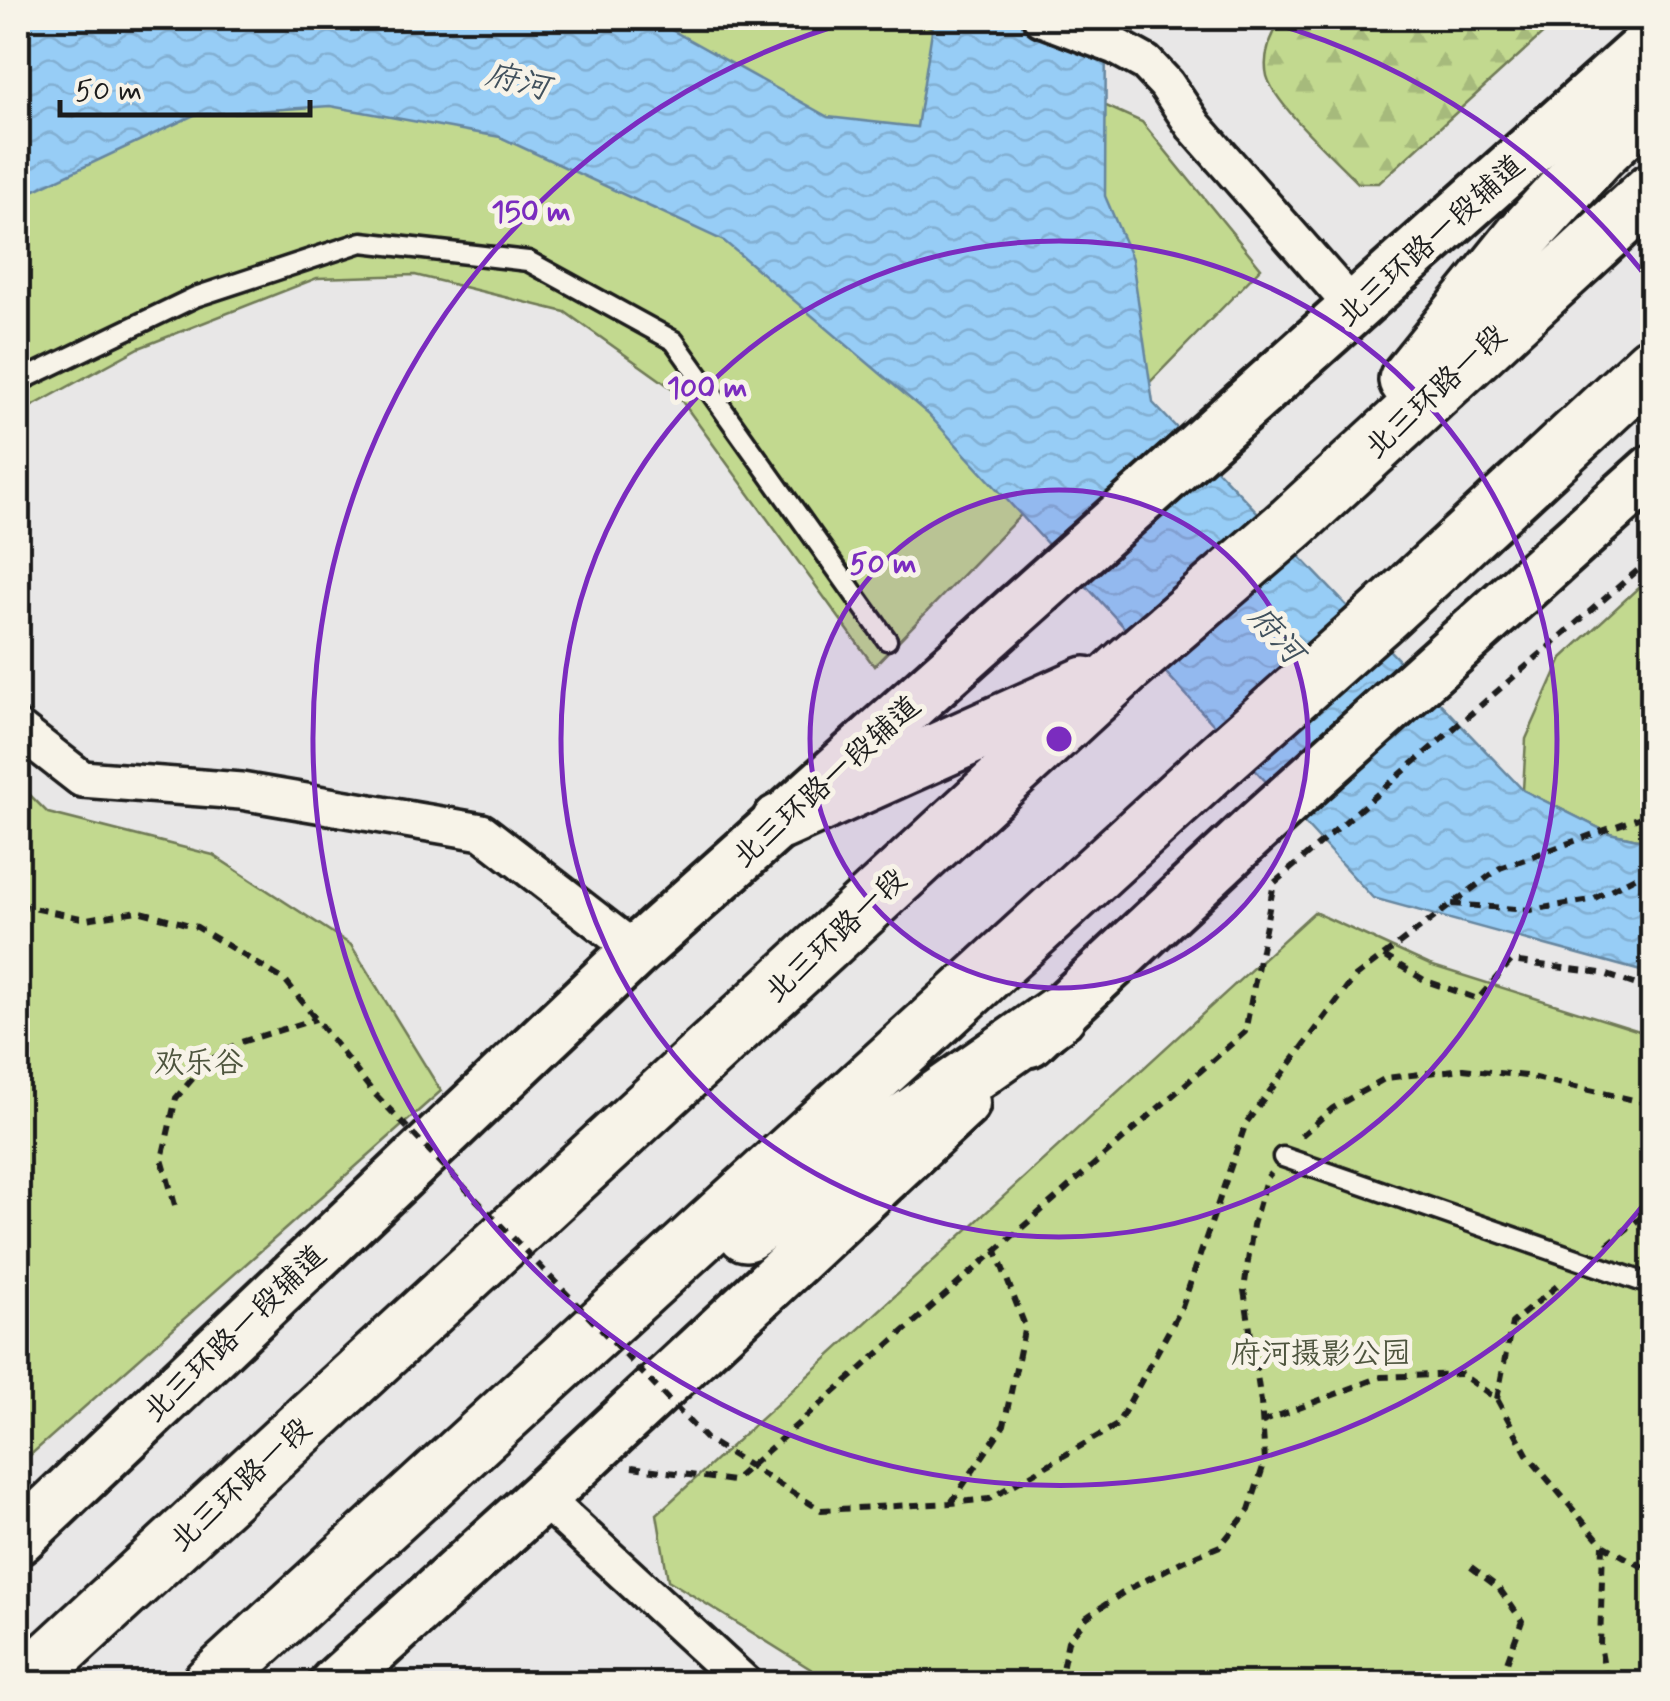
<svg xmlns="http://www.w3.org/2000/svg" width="1670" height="1701" font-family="Mynerve,'LXGW WenKai TC',sans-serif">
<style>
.forest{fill:url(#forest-firs);stroke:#6f7a56;stroke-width:2.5}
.park{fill:#c2d98f;stroke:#6f7a56;stroke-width:2.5}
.water{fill:url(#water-waves);stroke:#66869f;stroke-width:2.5}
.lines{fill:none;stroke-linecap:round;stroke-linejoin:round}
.service-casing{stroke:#1c1c1c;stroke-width:25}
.minor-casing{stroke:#1c1c1c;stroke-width:42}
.secondary-casing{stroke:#1c1c1c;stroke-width:58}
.trunk-casing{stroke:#1c1c1c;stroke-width:62}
.path{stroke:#1c1c1c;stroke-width:6;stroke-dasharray:10 8;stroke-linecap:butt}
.service{stroke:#f7f3e8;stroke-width:18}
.minor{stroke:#f7f3e8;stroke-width:35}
.secondary{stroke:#f7f3e8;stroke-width:50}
.trunk{stroke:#f7f3e8;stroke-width:55}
.path-bridge{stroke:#1c1c1c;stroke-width:6;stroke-dasharray:10 8;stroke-linecap:butt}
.ring{fill:none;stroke:#7b2cbf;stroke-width:5}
.labels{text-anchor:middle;stroke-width:10;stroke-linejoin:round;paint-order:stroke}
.street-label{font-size:30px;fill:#1c1c1c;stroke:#f7f3e8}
.park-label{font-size:30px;fill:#4e553e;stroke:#f7f3e8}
.water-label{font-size:32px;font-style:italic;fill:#41515d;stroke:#f7f3e8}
.centre{fill:#7b2cbf;stroke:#f7f3e8;stroke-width:5}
.ring-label{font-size:30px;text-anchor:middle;font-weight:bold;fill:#7b2cbf;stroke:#f7f3e8;stroke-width:10;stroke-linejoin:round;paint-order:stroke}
</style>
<defs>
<pattern id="forest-firs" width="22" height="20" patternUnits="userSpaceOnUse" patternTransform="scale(2.5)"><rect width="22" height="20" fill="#c2d98f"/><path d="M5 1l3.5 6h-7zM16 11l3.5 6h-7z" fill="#a6ba7b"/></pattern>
<pattern id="water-waves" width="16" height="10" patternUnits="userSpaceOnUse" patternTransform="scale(2.5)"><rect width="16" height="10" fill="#97cdf6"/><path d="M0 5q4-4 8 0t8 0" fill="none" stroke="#82afd2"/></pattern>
</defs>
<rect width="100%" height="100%" fill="#e8e7e7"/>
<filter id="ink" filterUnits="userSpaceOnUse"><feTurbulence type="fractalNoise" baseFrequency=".01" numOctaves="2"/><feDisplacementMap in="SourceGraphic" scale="20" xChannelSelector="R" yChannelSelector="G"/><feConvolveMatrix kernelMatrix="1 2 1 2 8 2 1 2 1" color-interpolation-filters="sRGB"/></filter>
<g filter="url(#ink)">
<path class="forest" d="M1282 18H1560L1379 183H1358C1336 160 1274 104 1267 76 1262 55 1272 35 1282 18Z"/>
<g class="park">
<polygon points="18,18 910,18 1142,122 1261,268 874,666 673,389 565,312 415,275 317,278 139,348 18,414"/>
<polygon points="1652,575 1652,842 1609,833 1523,790 1526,739 1562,658"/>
<polygon points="18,783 48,813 213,855 351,945 441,1091 18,1466"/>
<polygon points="1314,912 1430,965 1652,1035 1652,1683 833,1683 668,1580 657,1514"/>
</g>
<polygon class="water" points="18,18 650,18 828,117 917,127 934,18 1106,18 1105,196 1132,259 1153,403 1523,790 1609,833 1652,842 1652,974 1373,898 928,414 724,241 500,137 330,106 194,115 18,198"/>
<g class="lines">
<g class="service-casing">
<g id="service">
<polyline points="18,382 195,297 362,242 528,261 674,341 887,640"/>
<polyline points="1283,1157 1652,1285"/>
</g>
</g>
<g class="minor-casing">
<g id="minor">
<polyline points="1041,18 1115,46 1146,63 1166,84 1194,126 1354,308"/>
<polyline points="18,729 82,779 241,791 482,832 636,951"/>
<polyline points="542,1497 745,1684"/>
</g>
</g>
<g class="secondary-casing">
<g id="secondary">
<polyline points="1029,1041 1254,830 1652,471"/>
<polyline points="18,1539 636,951 1652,41"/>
<polyline points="335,1684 542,1497 964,1103"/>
</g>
</g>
<g class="trunk-casing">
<g id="trunk">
<polyline points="1407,380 1524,235 1598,154 1652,102"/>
<polyline points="780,822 1085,685"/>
<polyline points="746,1233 1058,1014"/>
<polyline points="23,1684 1128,665 1292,523 1652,191"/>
<polyline points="210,1684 1209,770 1381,617 1652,365"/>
</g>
</g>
<g class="path">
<polyline points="1650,677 1652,678"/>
<polyline points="1452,904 1530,910 1591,900 1652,868"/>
<polyline points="1384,956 1426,981 1478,999 1511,961 1601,973 1652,990"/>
<polyline points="1301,1136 1333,1108 1386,1078 1463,1069 1526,1076 1652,1104"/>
<polyline points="175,1205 162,1159 176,1098 206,1063 238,1043 316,1019"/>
<polyline points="1607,1245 1644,1215 1652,1201"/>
<polyline points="1497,1399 1512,1323 1563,1281"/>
<polyline points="1262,1422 1381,1377 1461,1374 1497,1399 1528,1456 1603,1545 1600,1645 1607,1684"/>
<polyline points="632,1467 733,1481 1245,1032 1274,883 1652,558"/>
<polyline points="951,1503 1004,1425 1025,1326 996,1251"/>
<polyline points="1603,1545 1652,1572"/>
<polyline points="1471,1567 1499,1588 1522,1621 1499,1684"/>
<polyline points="1065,1684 1062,1669 1068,1641 1087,1617 1127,1590 1183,1561 1220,1546 1249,1510 1265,1461 1261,1402 1244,1290 1253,1225 1266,1179 1271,1173"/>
</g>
<use href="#service" class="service"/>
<use href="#minor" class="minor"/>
<use href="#secondary" class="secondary"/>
<use href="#trunk" class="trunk"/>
<polyline class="path-bridge" points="18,905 86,919 138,911 197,927 286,981 372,1091 706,1439 821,1510 951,1503 989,1499 1117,1425 1182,1307 1246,1123 1355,977 1500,868 1652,813"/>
</g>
</g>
<circle cx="1059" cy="739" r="249" fill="#7b2cbf" fill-opacity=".12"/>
<g class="ring">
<circle cx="1059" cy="739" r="249"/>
<circle cx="1059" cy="739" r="498"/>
<path d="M1652 1194A747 747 0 1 1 859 19M1259 19A747 747 0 0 1 1652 284"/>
</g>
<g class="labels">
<g class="street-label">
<text transform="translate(1430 240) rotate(-42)" y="10">北三环路一段辅道</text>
<text transform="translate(1435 391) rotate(-43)" y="10">北三环路一段</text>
<text transform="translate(826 781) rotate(-42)" y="10">北三环路一段辅道</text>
<text transform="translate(835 935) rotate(-43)" y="10">北三环路一段</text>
<text transform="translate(234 1333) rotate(-44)" y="10">北三环路一段辅道</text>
<text transform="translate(240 1484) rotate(-43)" y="10">北三环路一段</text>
</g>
<g class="park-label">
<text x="199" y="1072">欢乐谷</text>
<text x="1321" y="1363">府河摄影公园</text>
</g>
<g class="water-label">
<text transform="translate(518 80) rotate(14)" y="11">府河</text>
<text transform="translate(1277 634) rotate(48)" y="11">府河</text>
</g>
</g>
<circle cx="1059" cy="739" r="15" class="centre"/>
<g class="ring-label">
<text x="531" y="221">150 m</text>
<text x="707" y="397">100 m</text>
<text x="883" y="573">50 m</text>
</g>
<rect width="1670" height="1701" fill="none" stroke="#f7f3e8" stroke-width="60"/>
<rect x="30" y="30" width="1610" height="1641" fill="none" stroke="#1c1c1c" stroke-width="4" filter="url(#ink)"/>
<path d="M60 100v15h250v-15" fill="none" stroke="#1c1c1c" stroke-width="5"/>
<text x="75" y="100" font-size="30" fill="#1c1c1c" stroke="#f7f3e8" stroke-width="8" paint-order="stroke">50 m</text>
</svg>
